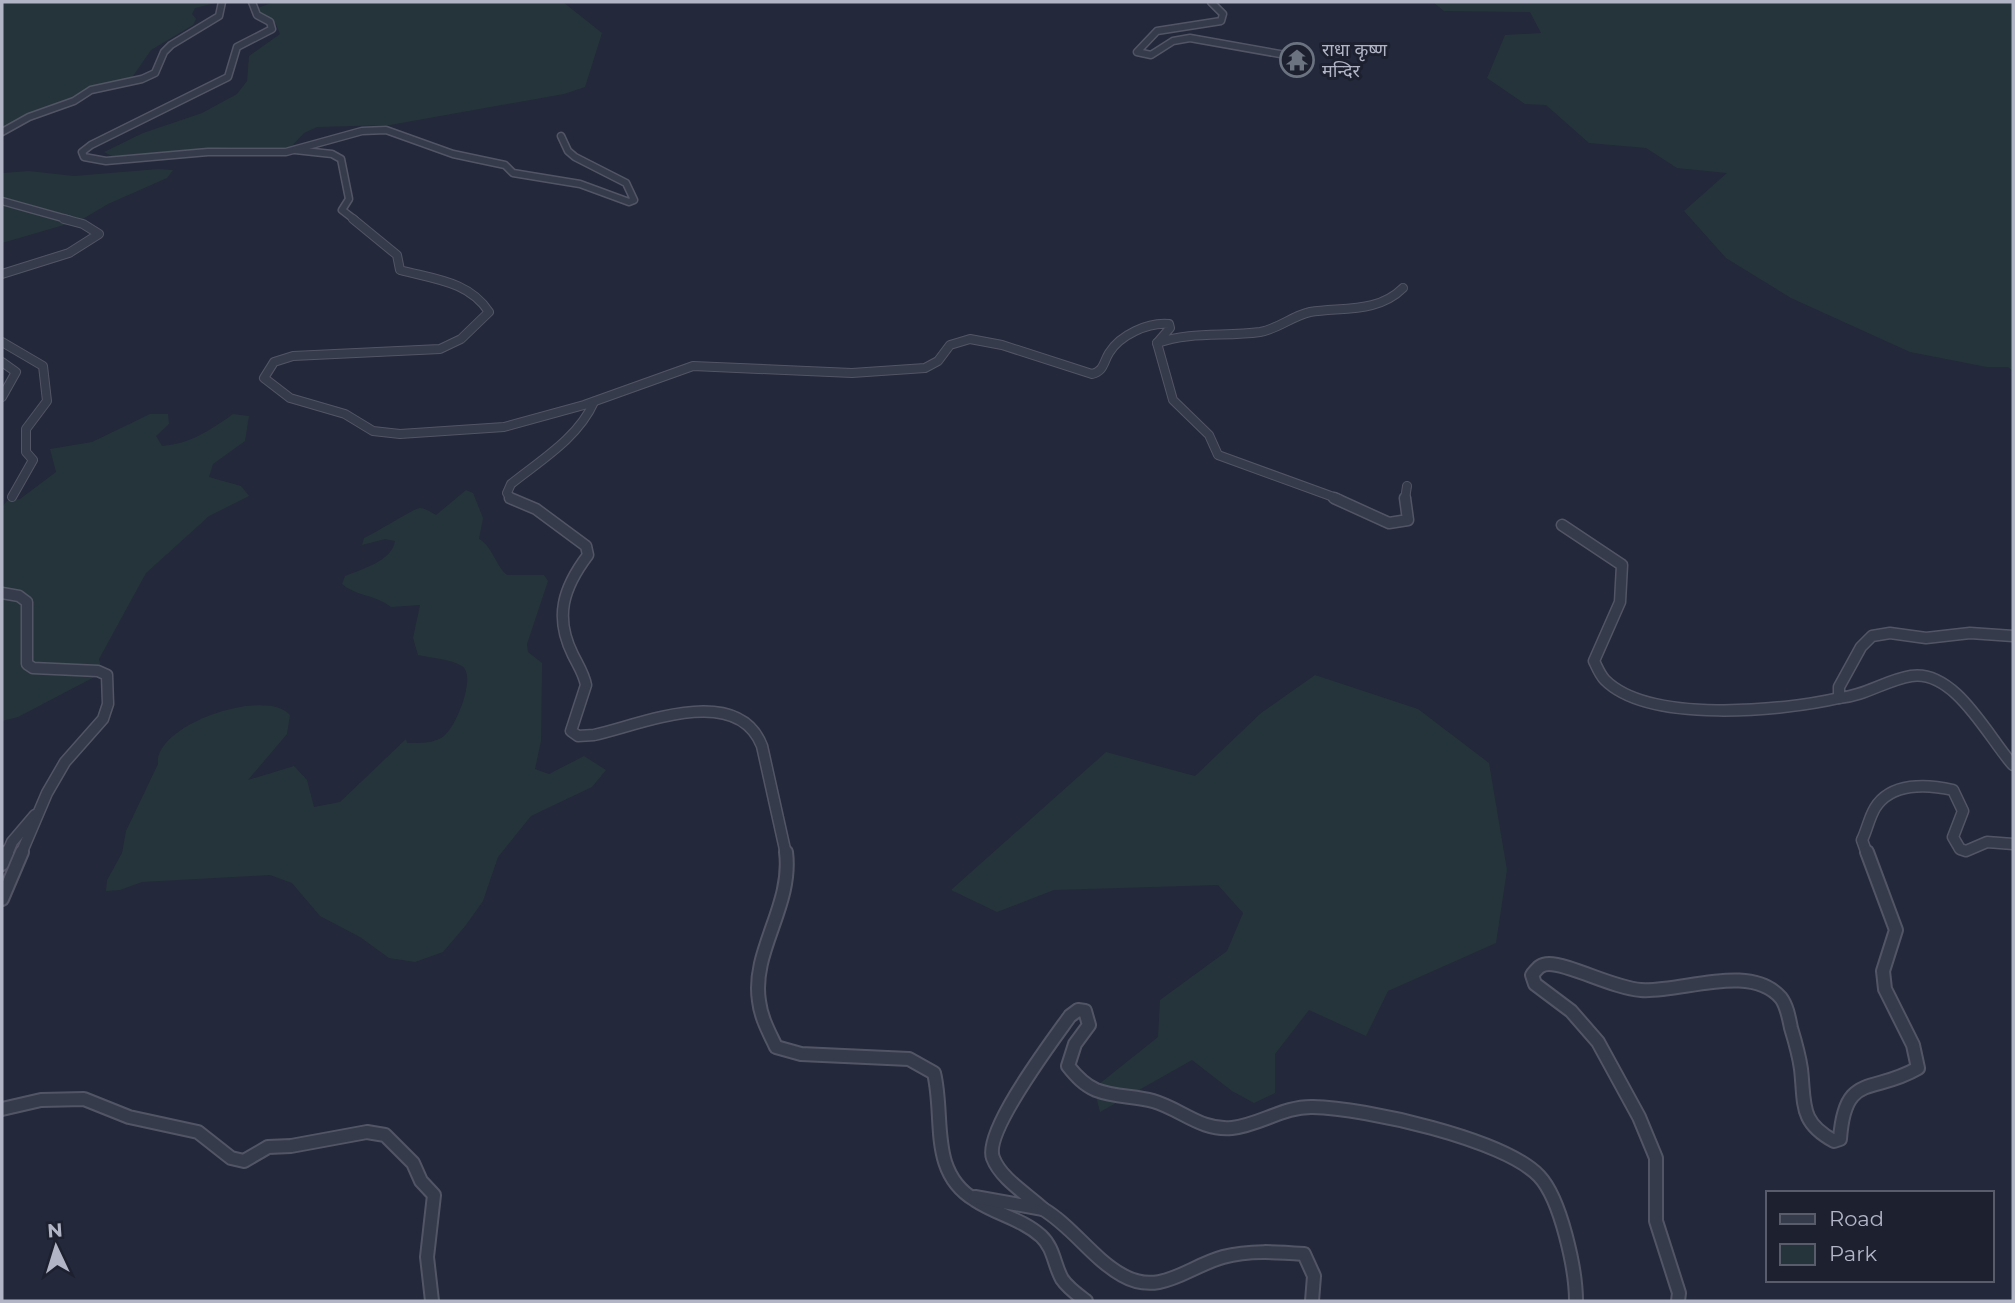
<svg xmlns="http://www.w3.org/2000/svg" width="2015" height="1303" font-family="Montserrat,'Noto Sans Devanagari',sans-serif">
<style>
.green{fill:#25343b}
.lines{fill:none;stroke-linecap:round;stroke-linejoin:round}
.minor-far3-casing{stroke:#525565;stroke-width:9}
.minor-far2-casing{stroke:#525565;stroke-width:10}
.minor-far1-casing{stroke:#525565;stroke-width:13}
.minor-casing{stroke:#525565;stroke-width:16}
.minor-far3{stroke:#363b4b;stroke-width:6}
.minor-far2{stroke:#363b4b;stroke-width:8}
.minor-far1{stroke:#363b4b;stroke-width:10}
.minor{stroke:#363b4b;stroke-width:12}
.labels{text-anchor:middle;stroke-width:6;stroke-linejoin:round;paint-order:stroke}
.far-poi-label{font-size:18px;fill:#b2b5c6;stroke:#1c202f;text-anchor:start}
</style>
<rect width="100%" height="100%" fill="#23283a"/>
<g class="green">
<polygon points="2,2 219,2 195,8 192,14 196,19 193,25 151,50 133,76 124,82 2,128"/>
<polygon points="275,2 563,2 602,33 585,87 564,94 390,125 317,127 304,133 291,147 233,147 112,156 104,152 143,133 202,113 237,94 247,81 249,56 280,34 276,24 255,14 254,9"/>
<polygon points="1433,2 2013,2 2013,371 2008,367 1987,367 1910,352 1791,298 1726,258 1684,211 1727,173 1677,168 1646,148 1589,143 1546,105 1525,104 1487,78 1505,35 1541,33 1530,12 1444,11"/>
<polygon points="158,169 173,170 167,178 108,204 81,220 2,243 2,173 29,171 74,176"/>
<path d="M150 414H168L169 424 156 436 162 446C192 443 209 431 233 414L249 416 245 441 213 464 209 477 241 486 249 496 209 516 146 573 99 659 102 673 18 717 2 721V507L7 501 20 499 56 472 50 449 92 442Z"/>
<path d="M466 490 473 493 483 518 479 539C493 547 495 565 507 575H544L548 581 527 644 528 652 542 663V672L541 741 535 769 549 774 584 756 606 770 592 787 531 816 498 857 483 901 466 925 443 952 415 962 389 958 360 937 320 916 292 883 270 875 142 882 120 890 106 891 107 880 122 853 126 831 158 764C154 724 267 687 290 715L287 734 248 780 294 766 307 780 314 807 340 802 406 739 407 743C420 743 433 744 444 736 456 727 477 676 462 666 451 659 431 658 418 655L413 638 420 605 391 607C376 595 356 596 342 584L345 576C362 569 392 561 395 541L385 539 362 545 364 538C376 533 414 508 420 508 425 508 431 512 436 515Z"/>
<polygon points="1315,675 1418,709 1489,763 1507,870 1496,943 1388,991 1366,1036 1309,1010 1275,1054 1275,1093 1254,1103 1232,1091 1192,1060 1100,1112 1094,1088 1158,1037 1160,1000 1227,951 1243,913 1218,885 1054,890 997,912 951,890 1106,752 1195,776 1261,713"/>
</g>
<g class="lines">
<g class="minor-far3-casing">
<g id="minor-far3">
<polyline points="252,2 257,15 270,22 272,29 237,47 228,77 91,145 82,152 84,157 106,161 208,152 286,152 362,131 386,130 453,154 505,165 513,173 580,184 629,202 634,200 626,183 575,157 568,151 561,136"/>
<polyline points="1211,2 1223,14 1221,21 1157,31 1137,52 1151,55 1173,41 1190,38 1297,57"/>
<polyline points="2,132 29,117 74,101 91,90 142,79 155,73 164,52 171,45 219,16 222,2"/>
<polyline points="295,150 332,154 341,159 349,199 342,210 355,220"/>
<polyline points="2,201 70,220"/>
</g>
</g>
<g class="minor-far2-casing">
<g id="minor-far2">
<path d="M353 219 397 255 400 270C433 279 469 281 489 312L461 339 440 349 293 356 274 362 264 378 290 398 345 414 373 431 400 434 504 427 584 405 693 366 852 373 925 368 938 361 950 345 970 339 1002 345 1092 374C1104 371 1103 363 1109 353 1120 335 1148 322 1169 324L1170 328 1157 343C1191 331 1225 337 1260 332 1278 329 1292 316 1310 312 1343 307 1378 313 1403 288"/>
<polyline points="2,274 69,253 99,234 83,224 64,219"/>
<polyline points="2,342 43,366 47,401 26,429 26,452 33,460 12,497"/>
<polyline points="1157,343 1173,400 1209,435 1218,455 1339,499"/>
<polyline points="2,362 16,372 2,397"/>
<path d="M511 499 507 493 511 484C541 460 578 438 594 402"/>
<polyline points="1405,499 1407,486"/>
</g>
</g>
<g class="minor-far1-casing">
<g id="minor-far1">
<path d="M510 498 536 509 586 546 588 555C563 588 554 617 573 655 578 665 584 674 586 685L571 731 578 736 594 735C640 725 737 682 762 746L786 854"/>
<polyline points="1334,498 1389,523 1408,520 1405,498"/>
<path d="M1562 525 1622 565 1620 602 1594 661C1597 667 1600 675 1605 680 1649 724 1783 711 1839 698"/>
<polyline points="2,593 19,596 27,602 27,664 33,668 98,671 107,675 108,704 103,719 65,762 47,793 21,854"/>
<path d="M2013 636 1970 633 1926 638 1890 633 1872 636 1861 647 1839 687V698C1865 696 1886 680 1911 676 1955 669 1988 737 2013 765"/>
<polyline points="7,854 12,842 35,815"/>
<path d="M1867 854 1862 840C1867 830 1869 818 1875 808 1891 782 1927 784 1953 790L1963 811 1953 837 1960 849 1966 851 1987 842 2013 844"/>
</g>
</g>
<g class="minor-casing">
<g id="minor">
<path d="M786 852C793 906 751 951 759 1001 761 1018 769 1032 776 1047L801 1054 909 1059 934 1073C945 1118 928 1172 975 1200 996 1214 1022 1219 1041 1236 1054 1248 1054 1265 1062 1279 1068 1288 1078 1295 1086 1301"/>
<polyline points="2,864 7,852"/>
<polyline points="2,899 22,852"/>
<polyline points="2,1109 41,1100 84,1099 129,1117 198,1132 231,1158 244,1161 268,1147 291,1146 367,1132 385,1135 413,1163 421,1181 434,1195 427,1257 432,1301"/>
<path d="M975 1197 1043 1209C1027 1194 1001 1179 993 1158 983 1132 1053 1040 1070 1016L1078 1010 1085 1011 1089 1025 1075 1044 1068 1066C1076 1076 1084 1085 1096 1090 1114 1097 1134 1096 1153 1101 1181 1109 1201 1131 1232 1128 1260 1125 1284 1106 1313 1107 1365 1108 1504 1139 1539 1176 1561 1199 1576 1270 1576 1301"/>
<path d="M1043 1209C1073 1227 1092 1258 1122 1275 1160 1297 1187 1267 1223 1257 1249 1250 1278 1252 1304 1254L1314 1276 1312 1301"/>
<path d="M1678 1301 1679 1293 1656 1221V1158L1639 1117 1598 1042 1571 1011 1535 984 1532 975C1537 969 1540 964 1549 964 1570 964 1613 988 1641 990 1681 993 1750 962 1781 998 1787 1006 1789 1018 1791 1028 1795 1041 1799 1055 1801 1069 1805 1104 1799 1122 1834 1141L1840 1139C1845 1071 1872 1095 1918 1068L1913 1045 1885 989 1883 971 1896 930 1867 852"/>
</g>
</g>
<use href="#minor-far3" class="minor-far3"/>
<use href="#minor-far2" class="minor-far2"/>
<use href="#minor-far1" class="minor-far1"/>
<use href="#minor" class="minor"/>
</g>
<defs>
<g id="temple-ring" transform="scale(1.75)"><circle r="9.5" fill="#1c202f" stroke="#6b7280" stroke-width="1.5"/><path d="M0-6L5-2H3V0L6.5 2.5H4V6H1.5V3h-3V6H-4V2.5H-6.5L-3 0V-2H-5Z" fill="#6b7280"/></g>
</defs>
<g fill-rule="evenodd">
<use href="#temple-ring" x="1297" y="60"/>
</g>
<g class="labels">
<g class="far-poi-label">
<text x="1322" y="56">राधा कृष्ण<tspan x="1322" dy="21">मन्दिर</tspan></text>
</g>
</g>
<rect width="2015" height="1303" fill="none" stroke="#b2b5c6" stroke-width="7"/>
<rect x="1766" y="1191" width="228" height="91" fill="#1c202f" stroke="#585c6b" stroke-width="2"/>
<rect x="1780" y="1214" width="35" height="10" fill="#363b4b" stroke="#585c6b" stroke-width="2"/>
<text x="1829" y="1226" font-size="21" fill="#b2b5c6">Road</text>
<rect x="1780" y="1244" width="35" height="21" fill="#25343b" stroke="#585c6b" stroke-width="2"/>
<text x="1829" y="1261" font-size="21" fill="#b2b5c6">Park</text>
<g transform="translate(56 1247) rotate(356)" stroke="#1c202f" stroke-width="5" paint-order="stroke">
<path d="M0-5L12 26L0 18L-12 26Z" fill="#b2b5c6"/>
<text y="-10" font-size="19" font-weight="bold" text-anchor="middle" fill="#b2b5c6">N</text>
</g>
</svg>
